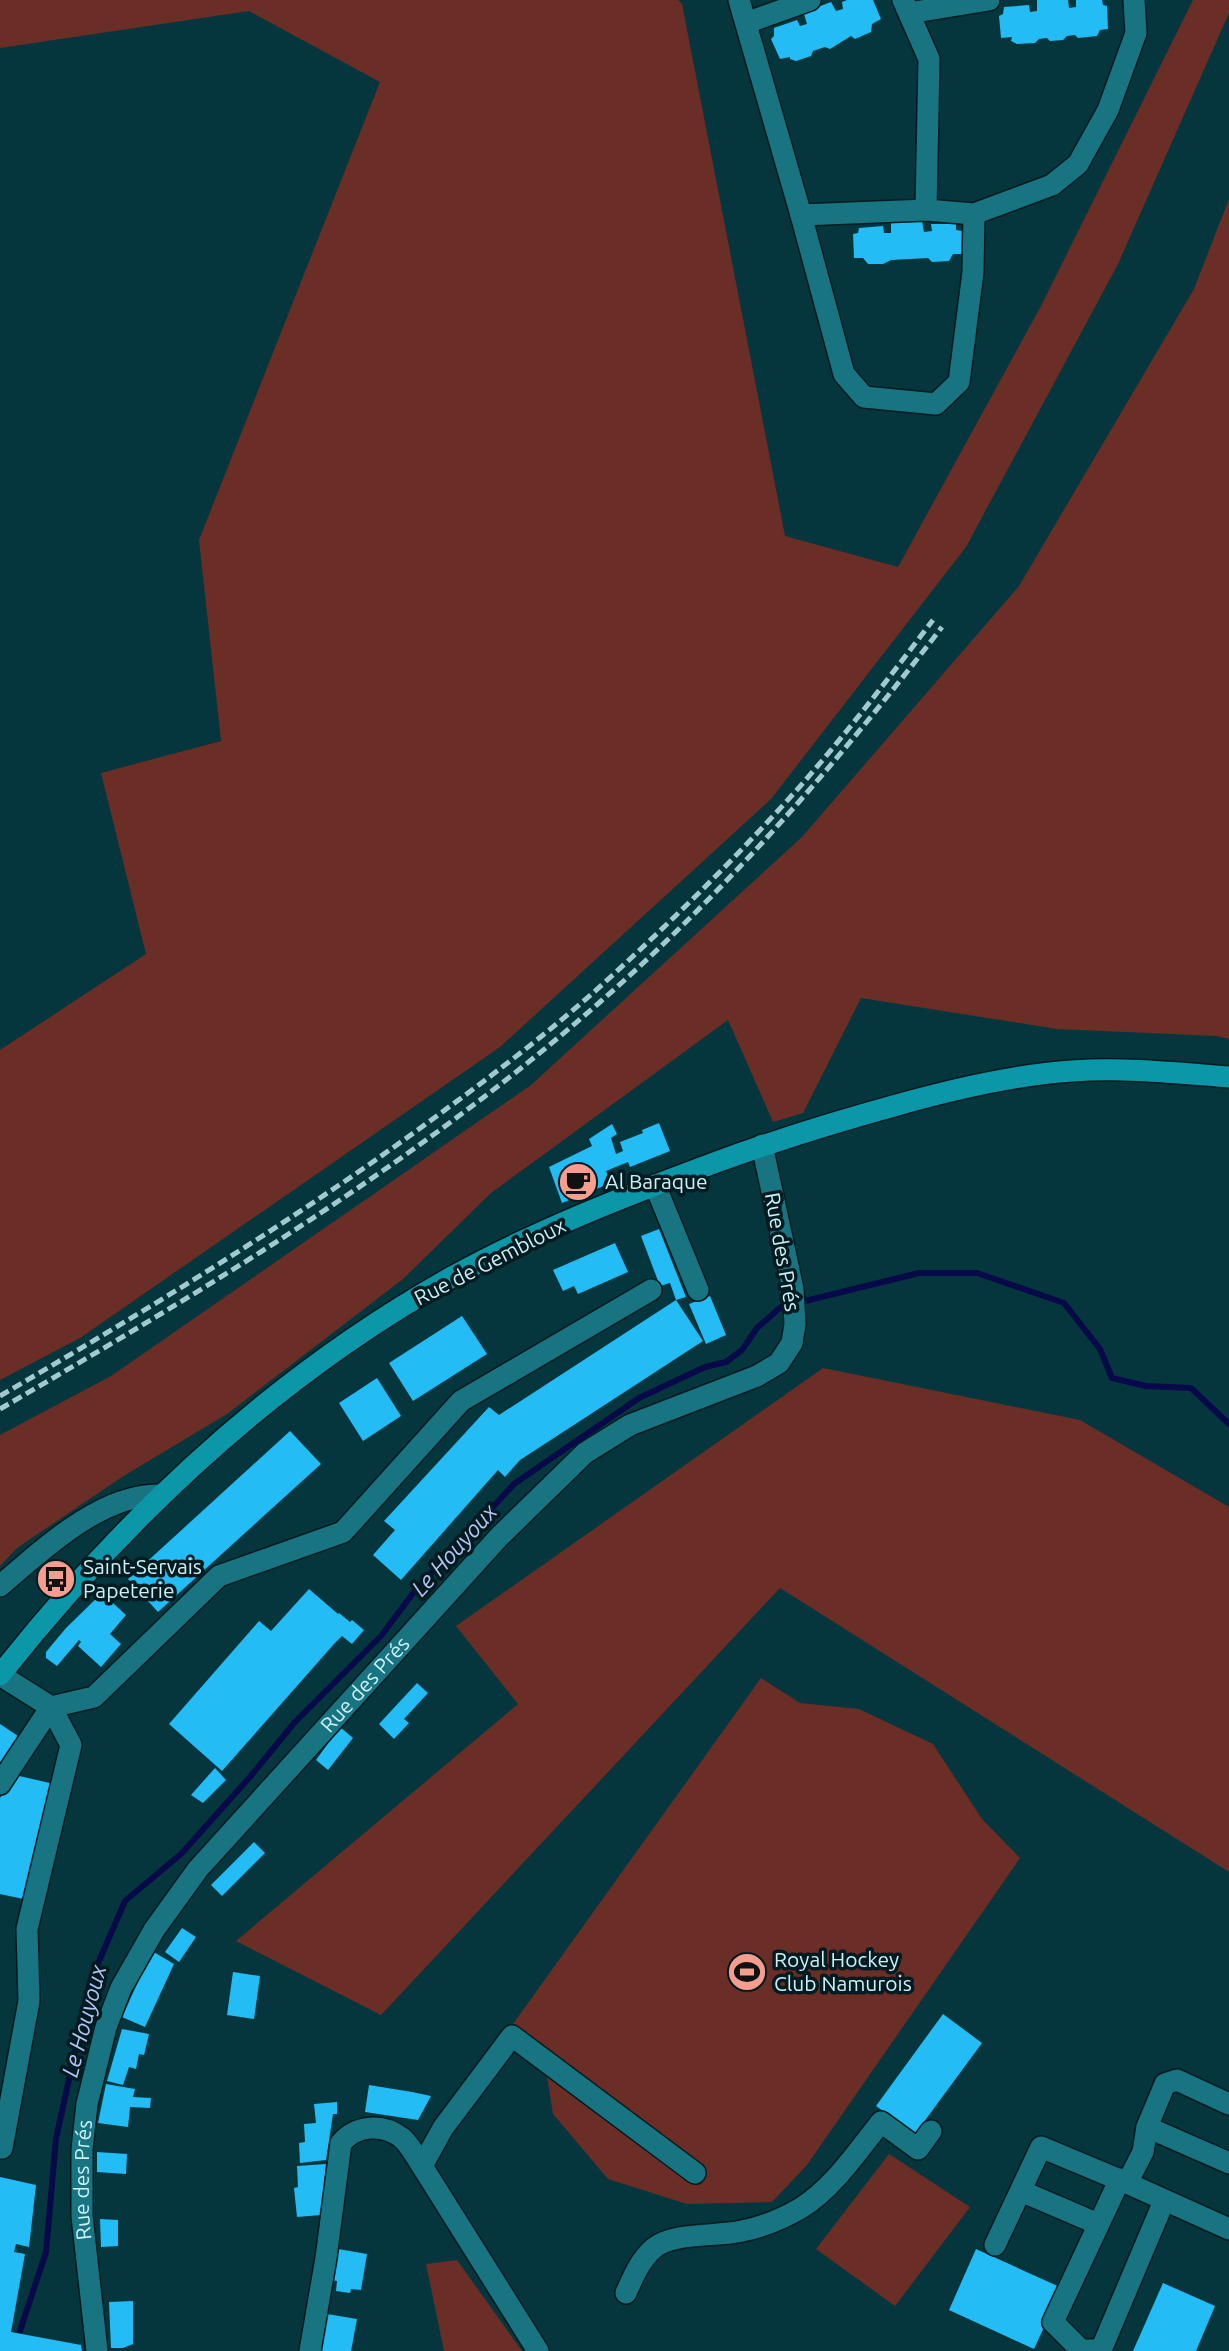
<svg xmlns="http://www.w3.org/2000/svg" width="1229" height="2351" font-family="Ubuntu,sans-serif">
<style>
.green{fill:#6a2e26}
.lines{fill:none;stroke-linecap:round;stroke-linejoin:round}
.stream{stroke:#080949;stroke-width:6}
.building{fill:#23bcf5}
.minor-casing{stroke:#021b20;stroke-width:24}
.major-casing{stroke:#021b20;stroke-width:24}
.minor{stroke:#187481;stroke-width:21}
.major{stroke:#0c97a9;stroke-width:21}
.rail{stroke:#a0c9d0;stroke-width:5;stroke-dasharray:10 5;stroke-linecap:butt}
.labels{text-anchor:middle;stroke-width:7;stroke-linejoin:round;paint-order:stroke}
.poi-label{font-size:21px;fill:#caf1f8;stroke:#021b20;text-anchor:start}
.street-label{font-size:21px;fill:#caf1f8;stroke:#021b20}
.water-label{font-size:23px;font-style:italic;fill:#b4c4f3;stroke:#021b20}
</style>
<rect width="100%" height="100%" fill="#06363d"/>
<g class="green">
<polygon points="0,0 678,0 682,4 785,536 898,567 1041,306 1193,0 1229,0 1229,13 1118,264 966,547 771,799 500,1047 80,1338 0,1380 0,1050 146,954 101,773 221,741 199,540 380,82 249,11 0,48"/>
<polygon points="1229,199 1229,1039 1216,1036 1057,1029 861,998 803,1113 773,1122 728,1020 491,1193 403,1279 227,1414 122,1477 17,1548 0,1566 0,1435 111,1376 531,1085 802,837 1019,586 1194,289"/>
<polygon points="823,1368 1080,1420 1229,1507 1229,1872 780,1588 381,2015 236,1941 518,1704 456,1626"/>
<polygon points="761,1678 800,1703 859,1709 933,1744 982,1819 1020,1858 807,2165 772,2202 687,2204 608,2179 553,2114 543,2051 513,2024"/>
<polygon points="889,2154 970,2207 895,2306 816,2249"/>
<polygon points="457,2260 522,2351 444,2351 426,2264"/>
</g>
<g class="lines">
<polyline class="stream" points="20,2331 46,2252 56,2139 90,1982 125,1901 181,1854 250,1777 295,1722 381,1636 414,1592 514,1484 639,1398 705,1367 726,1362 742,1350 757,1328 781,1307 919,1273 977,1273 1064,1303 1100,1349 1112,1378 1146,1386 1191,1388 1229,1424"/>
</g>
<g class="building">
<polygon points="847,0 873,0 881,19 872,24 871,32 855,39 851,36 830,49 825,47 813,51 811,56 796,61 790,59 790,57 780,59 771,39 774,36 774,28 797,20 800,26 807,24 804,14 805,12 831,2 836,11 843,9 842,2"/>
<polygon points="1037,0 1068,0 1069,8 1076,7 1076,0 1102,0 1103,5 1107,6 1108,29 1100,30 1097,36 1078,38 1075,35 1067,36 1063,40 1050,41 1047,38 1039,39 1035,43 1017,44 1011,41 1012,37 1001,38 999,16 1003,14 1004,7 1029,5 1030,12 1037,11"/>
<polygon points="891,221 922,221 924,232 932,231 931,224 956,224 956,230 962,231 962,254 953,254 949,261 932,262 928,258 891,260 883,264 868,264 863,258 854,258 853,234 858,233 859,228 883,226 884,233 891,233"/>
<polygon points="659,1123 670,1151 630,1167 628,1162 606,1171 611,1183 562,1203 549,1167 592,1146 589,1139 612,1124 617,1134 611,1138 616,1154 623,1151 620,1142 643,1133 642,1130"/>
<polygon points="659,1229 686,1297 676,1300 670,1283 660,1286 641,1236"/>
<polygon points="615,1243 628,1272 578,1294 574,1286 563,1291 553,1270"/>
<polygon points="710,1296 726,1335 706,1344 689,1304"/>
<polygon points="676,1300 703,1341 520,1460 505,1477 498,1470 401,1580 373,1555 395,1530 384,1521 489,1407 499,1415"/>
<polygon points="462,1316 487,1354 413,1401 389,1363"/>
<polygon points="377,1378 401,1416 363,1441 339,1403"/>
<polygon points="290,1431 321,1464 158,1612 128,1579"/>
<polygon points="309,1589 338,1614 339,1613 350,1622 352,1620 364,1630 352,1644 342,1636 334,1644 222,1771 169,1724 259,1621 271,1631"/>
<polygon points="102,1593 126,1615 110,1634 121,1644 101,1667 78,1646 81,1642 79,1640 57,1666 46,1658 46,1652 66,1628"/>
<polygon points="417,1683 428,1693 404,1719 409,1723 394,1739 379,1724"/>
<polygon points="0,1724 24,1740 0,1776"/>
<polygon points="340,1727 353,1738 328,1770 316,1760"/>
<polygon points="215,1768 226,1780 203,1803 191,1795"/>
<polygon points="15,1775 54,1784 28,1900 0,1894 0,1798"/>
<polygon points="254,1842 265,1853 222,1896 211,1885"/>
<polygon points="182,1928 196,1937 179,1962 165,1952"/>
<polygon points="152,1951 174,1964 145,2027 122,2017"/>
<polygon points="233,1972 260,1976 254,2019 227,2015"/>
<polygon points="943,2014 982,2043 915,2134 876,2106"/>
<polygon points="122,2029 149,2034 144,2055 139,2054 136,2069 129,2067 123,2085 107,2081"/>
<polygon points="106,2084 135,2089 133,2097 151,2098 150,2108 130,2107 128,2127 98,2123"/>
<polygon points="369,2085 412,2092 431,2096 418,2120 365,2112"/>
<polygon points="337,2102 337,2114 333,2114 326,2160 300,2163 299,2143 305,2142 304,2124 316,2123 314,2104"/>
<polygon points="97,2152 127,2154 126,2174 97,2172"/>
<polygon points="326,2164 321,2215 297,2217 294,2188 298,2187 297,2166"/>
<polygon points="0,2177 36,2185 29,2247 16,2244 14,2252 25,2254 11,2332 81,2345 82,2351 0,2351"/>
<polygon points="100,2219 118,2220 118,2246 101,2247"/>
<polygon points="338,2249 367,2254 361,2290 351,2289 350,2293 336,2291 337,2281 332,2280"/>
<polygon points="976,2249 1062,2288 1034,2349 949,2310"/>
<polygon points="1163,2283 1215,2306 1196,2351 1133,2351"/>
<polygon points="133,2301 133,2344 123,2348 111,2348 109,2302"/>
<polygon points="327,2314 357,2319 351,2351 320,2351"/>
</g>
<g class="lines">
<g class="minor-casing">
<g id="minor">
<polyline points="739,0 801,215 926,210 974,214 1052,185 1078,164 1108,110 1136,33 1134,0"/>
<polyline points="903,0 929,59 926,210"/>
<polyline points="909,13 989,0"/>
<polyline points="746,23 810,0"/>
<polyline points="801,215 844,374 864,397 936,404 959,382 973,272 974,214"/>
<polyline points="655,1185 698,1290"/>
<path d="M0 1586C43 1549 102 1493 161 1495"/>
<polyline points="0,1675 51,1707 94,1697 219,1576 343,1532 461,1401 651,1290"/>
<polyline points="0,1784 51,1707 71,1745 27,1929 29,2001 2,2148"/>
<polyline points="1147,2127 1165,2084 1177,2080 1229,2104"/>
<polyline points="1120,2179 1053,2322 1081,2350 1101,2350 1164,2201"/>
<polyline points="1127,2183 1229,2229"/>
<polyline points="1021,2191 1098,2224"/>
<polyline points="995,2245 1041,2147 1127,2183 1143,2152 1147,2127 1229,2163"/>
<path d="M626 2293C633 2277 640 2260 654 2248 673 2232 717 2237 742 2231 762 2227 784 2218 801 2208 834 2187 857 2152 881 2122L918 2149 931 2131"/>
<path id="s1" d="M97 2351 82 2216V2149L87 2104 106 2027 121 1988 154 1930 198 1869 499 1537 585 1453 630 1425 757 1376 779 1363 792 1343 795 1324 793 1289 762 1145"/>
<path d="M310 2351 326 2258 341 2143C356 2125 383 2123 402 2138 410 2145 416 2157 422 2166"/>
<polyline points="538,2351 422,2166 443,2128 512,2036 695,2173"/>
</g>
</g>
<g class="major-casing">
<path id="major" d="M0 1675C125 1517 275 1376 452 1277 535 1231 625 1196 714 1163 774 1141 835 1122 897 1105 954 1089 1013 1075 1072 1071 1124 1067 1178 1073 1229 1077"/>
</g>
<use href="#minor" class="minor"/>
<use href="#major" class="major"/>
<g class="rail">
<path d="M0 1396C147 1310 292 1222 430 1121 486 1080 542 1038 594 992 656 936 717 877 774 815 831 754 882 687 933 620"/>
<path d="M0 1409C208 1288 418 1162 600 1002 728 890 838 762 942 627"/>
</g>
</g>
<defs>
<g id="cafe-disc" transform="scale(2.0125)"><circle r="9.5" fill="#f59d8e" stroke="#021b20"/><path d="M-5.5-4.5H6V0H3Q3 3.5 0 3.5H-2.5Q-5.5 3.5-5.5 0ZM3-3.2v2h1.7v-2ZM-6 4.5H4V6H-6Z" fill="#111"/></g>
<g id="bus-disc" transform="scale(2.0125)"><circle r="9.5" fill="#f59d8e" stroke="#021b20"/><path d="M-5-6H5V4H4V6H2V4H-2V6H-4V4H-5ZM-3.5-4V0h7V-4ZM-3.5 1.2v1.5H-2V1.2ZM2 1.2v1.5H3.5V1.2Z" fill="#111"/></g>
<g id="stadium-disc" transform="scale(2.0125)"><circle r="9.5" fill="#f59d8e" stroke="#021b20"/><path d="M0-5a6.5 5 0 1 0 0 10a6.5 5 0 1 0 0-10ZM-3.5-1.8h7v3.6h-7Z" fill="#111"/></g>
</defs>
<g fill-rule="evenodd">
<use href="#cafe-disc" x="578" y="1182"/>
<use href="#bus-disc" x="56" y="1579"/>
<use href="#stadium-disc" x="747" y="1972"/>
</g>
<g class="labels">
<g class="poi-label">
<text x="605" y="1189">Al Baraque</text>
<text x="83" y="1574">Saint-Servais<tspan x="83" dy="24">Papeterie</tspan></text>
<text x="774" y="1967">Royal Hockey<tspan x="774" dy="24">Club Namurois</tspan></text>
</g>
<g class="street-label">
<text transform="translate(782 1252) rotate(80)" y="7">Rue des Prés</text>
<text transform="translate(490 1262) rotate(-27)" y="7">Rue de Gembloux</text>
<text dy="7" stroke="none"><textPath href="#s1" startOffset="760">Rue des Prés</textPath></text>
<text dy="7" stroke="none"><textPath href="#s1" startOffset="172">Rue des Prés</textPath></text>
</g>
<g class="water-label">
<text transform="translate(454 1550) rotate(-48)" y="8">Le Houyoux</text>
<text transform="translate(84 2021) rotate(-75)" y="8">Le Houyoux</text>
</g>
</g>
</svg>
